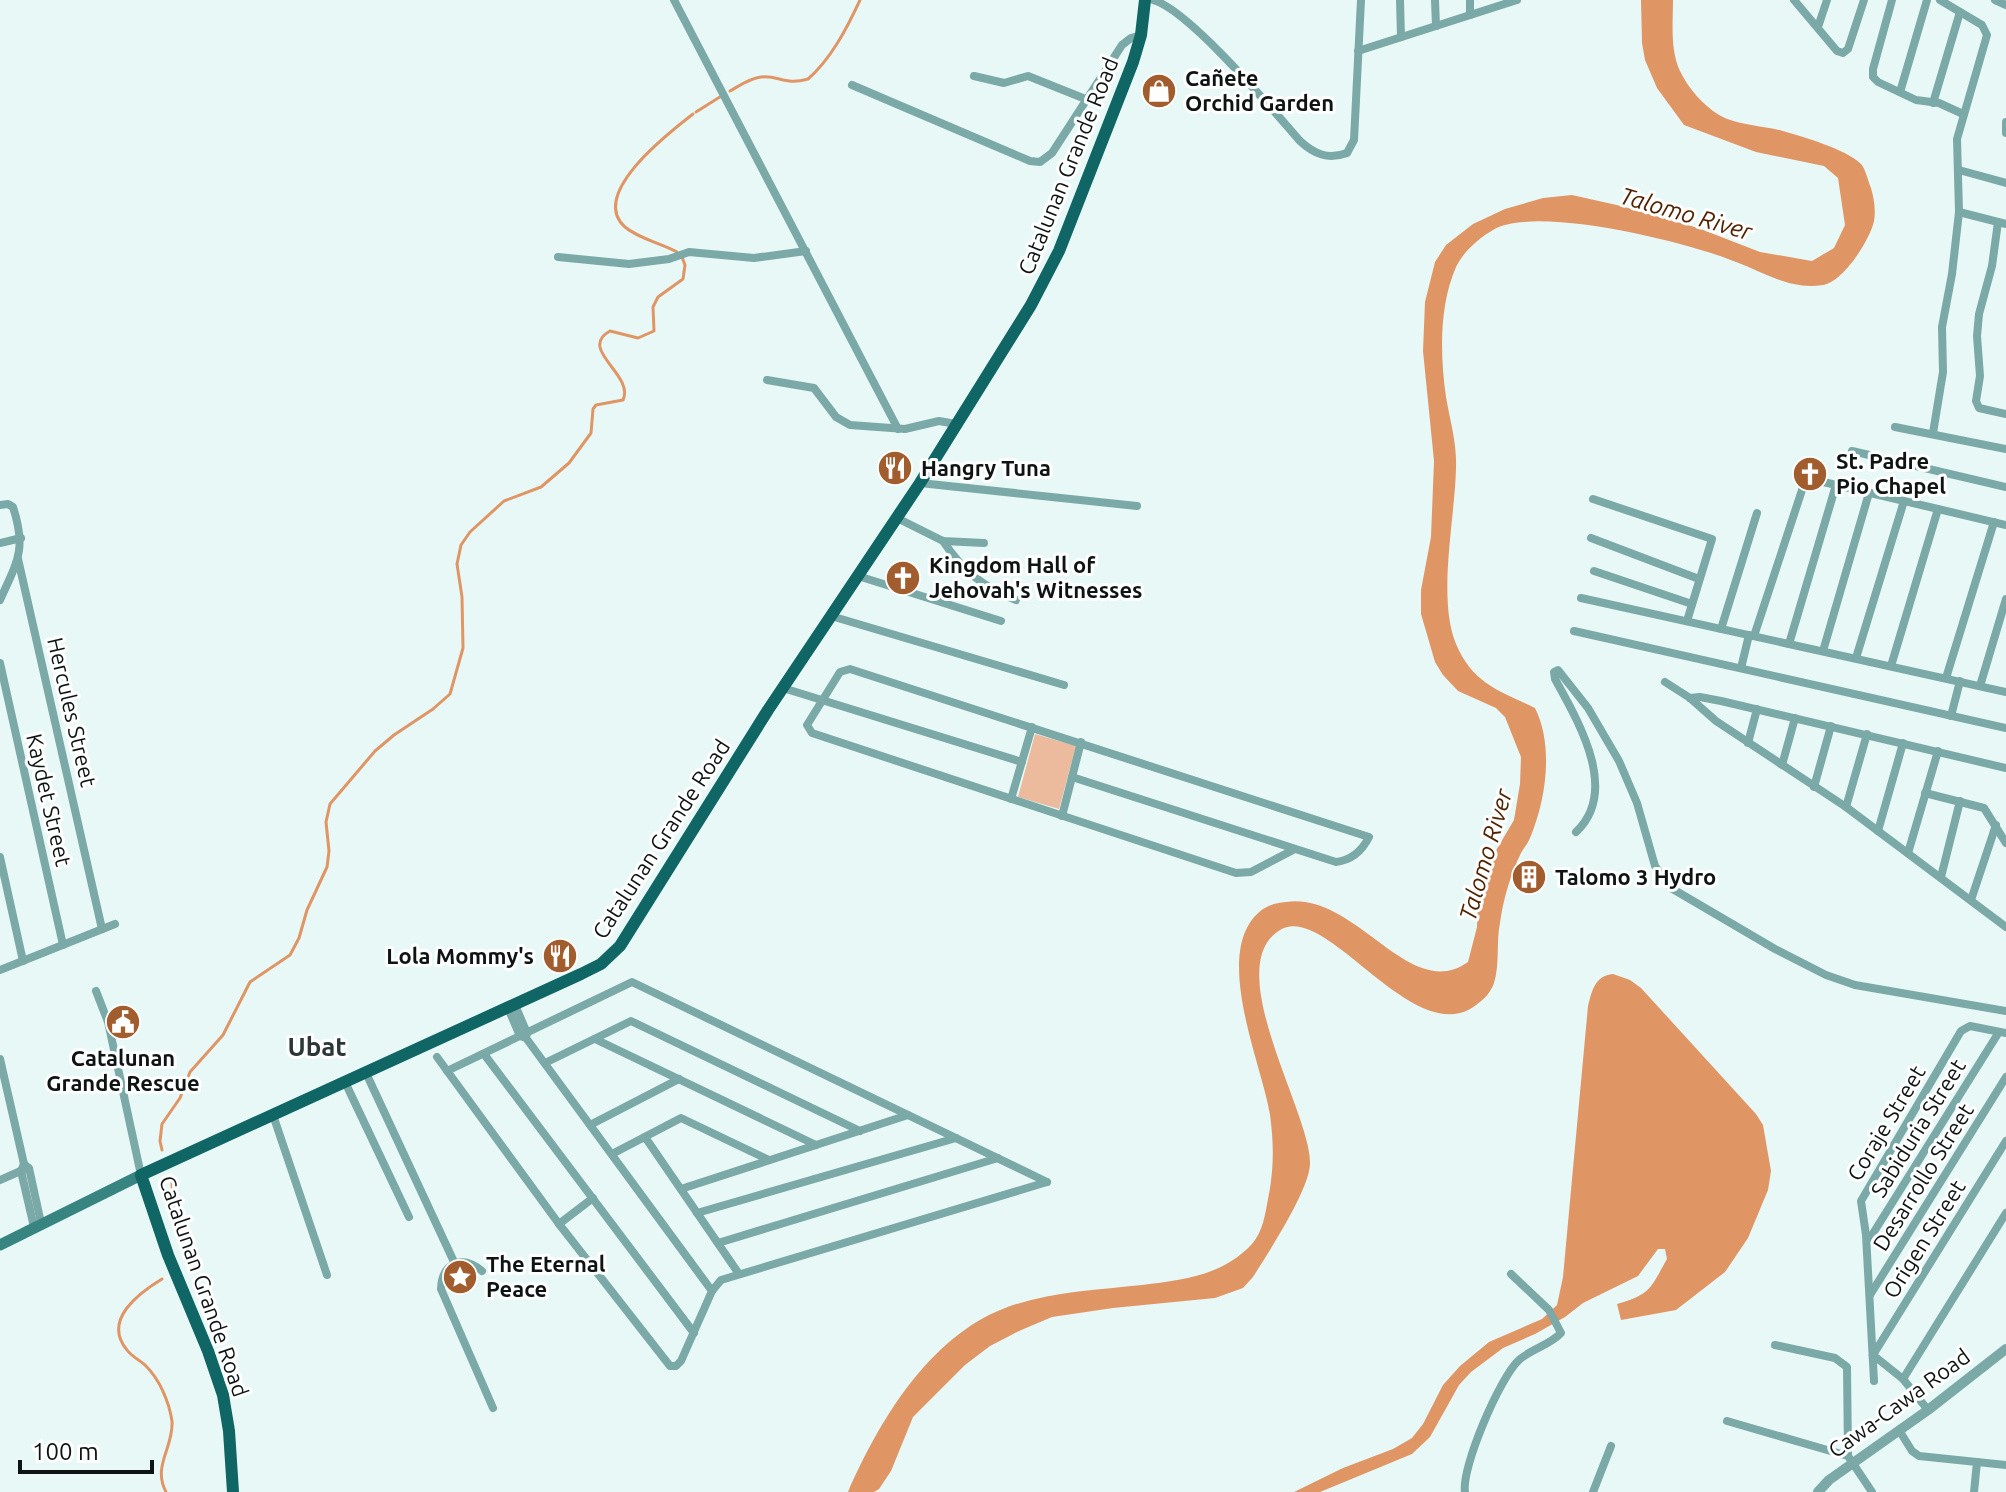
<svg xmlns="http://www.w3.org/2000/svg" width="2006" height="1492" font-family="Ubuntu,sans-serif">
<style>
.green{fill:#ecba9c}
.water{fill:#e09565}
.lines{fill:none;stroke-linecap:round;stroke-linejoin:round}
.stream{stroke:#e09565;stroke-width:3}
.minor{stroke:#7aa9a7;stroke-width:8}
.tertiary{stroke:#7aa9a7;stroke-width:10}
.secondary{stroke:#378481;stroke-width:11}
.primary{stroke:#0f6664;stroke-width:12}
.labels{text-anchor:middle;stroke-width:6;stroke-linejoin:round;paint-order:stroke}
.poi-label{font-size:22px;font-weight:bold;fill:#0e1413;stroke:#fff;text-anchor:start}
.street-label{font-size:22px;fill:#0e1413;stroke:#fff}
.water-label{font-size:24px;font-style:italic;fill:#522300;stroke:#fff}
.quarter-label{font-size:26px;font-weight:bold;fill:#2a3736;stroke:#fff}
</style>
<rect width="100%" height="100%" fill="#e8f8f7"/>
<polygon class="green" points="1035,734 1076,746 1059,809 1018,797"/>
<g class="water">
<path d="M1641 0H1673C1673 23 1670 50 1680 71 1688 88 1703 105 1719 115 1738 126 1762 125 1783 131 1803 137 1846 149 1861 164 1866 170 1868 181 1871 188 1874 198 1876 211 1874 221 1870 240 1843 282 1823 285 1789 290 1766 273 1736 262 1690 243 1535 204 1493 230 1479 238 1463 252 1456 267 1439 306 1440 355 1446 397 1450 421 1457 443 1456 468 1455 519 1437 598 1456 644 1473 684 1500 691 1535 708 1554 746 1546 800 1530 838 1528 843 1524 848 1521 853 1511 873 1503 900 1500 923 1496 942 1500 964 1494 983 1490 995 1480 1003 1470 1009 1409 1043 1325 902 1280 930 1219 967 1312 1115 1310 1164 1309 1191 1268 1253 1253 1277L1243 1288 1215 1298 1113 1308 1052 1317 1019 1331 990 1346 965 1365 913 1417 891 1471 879 1489 874 1492H848C879 1421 929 1337 1005 1308 1048 1292 1096 1290 1142 1285 1182 1280 1222 1276 1252 1244 1263 1231 1265 1215 1268 1199 1274 1170 1274 1144 1270 1115 1262 1063 1209 948 1263 909 1271 904 1277 903 1286 902 1357 892 1409 1004 1468 962L1477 927 1478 891 1488 864 1514 820 1520 784 1521 757 1505 717 1496 708 1458 691 1443 675 1435 662 1421 614V590L1431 537 1434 461 1423 351 1425 302 1435 262 1446 245 1473 224 1505 209 1543 198 1572 195 1621 206 1698 228 1760 252 1812 261 1834 248 1845 225 1838 178 1824 166 1756 152 1684 125 1657 88 1645 60 1642 43Z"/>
<path d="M1613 974 1630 980 1641 988 1756 1114 1763 1125 1771 1171 1768 1190 1748 1238 1725 1272 1676 1310 1621 1320 1617 1304C1651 1294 1650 1289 1667 1259L1665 1249H1658L1638 1276 1583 1303 1565 1317 1535 1334 1503 1348 1471 1372 1459 1385 1430 1437 1412 1454 1320 1492H1294L1343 1468 1393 1449 1412 1438 1423 1424 1443 1385 1460 1366 1489 1342 1542 1319 1557 1305 1563 1277 1588 1006C1592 990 1595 976 1613 974Z"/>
</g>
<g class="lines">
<g class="stream">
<path d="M730 91C739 86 750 78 761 77 779 75 785 86 808 79 831 59 847 28 860 0"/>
<polyline points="696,112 723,95"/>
<path d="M677 252C661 243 639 239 625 227 588 194 670 132 693 114"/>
<path d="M162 1150 160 1141 162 1124 180 1098 190 1072 223 1035 250 982 290 955 299 938 307 910 327 867 329 851 326 822 330 804 375 751 394 735 433 709 450 694 463 648 462 597 457 564 461 545 470 532 504 501 541 487 569 463 591 433 593 409 596 405 623 400C635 375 577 349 610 331L638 338 654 331 653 307 658 297 683 279 685 265 682 257"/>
<polyline points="172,1180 173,1207 188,1253 186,1262"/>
<path d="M162 1279C139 1293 102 1320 127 1350 132 1357 140 1360 146 1366 160 1380 169 1402 172 1421 174 1447 152 1466 166 1492"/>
</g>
<g class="minor">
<polyline points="674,0 898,429"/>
<path d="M1153 0C1189 10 1272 109 1300 141 1314 154 1328 160 1347 153L1354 140 1361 0"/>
<polyline points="1400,0 1401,37"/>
<polyline points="1435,0 1436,26"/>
<polyline points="1470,0 1470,15"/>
<polyline points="1794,0 1837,51 1843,53 1848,49 1864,0"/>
<polyline points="1892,0 1873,69 1873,77 1878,82 1916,100 1939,103 1963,114"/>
<polyline points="1995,0 2006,5"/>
<polyline points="1818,27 1827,0"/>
<polyline points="1358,51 1517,0"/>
<polyline points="974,76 1004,83 1028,76 1088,100"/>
<polyline points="852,85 1030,161 1040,162 1052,153 1122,45 1131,38 1141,35"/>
<polyline points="1900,92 1927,0"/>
<polyline points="1933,103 1960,12"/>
<polyline points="2006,122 2006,133"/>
<polyline points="1959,170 2006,183"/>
<polyline points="1959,212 2006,224"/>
<polyline points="1998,222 1992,266 1979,314 1977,336 1980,376 1976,401 1979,408 2006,414"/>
<polyline points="558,257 629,264 669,259 689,252 754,258 806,251"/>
<polyline points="767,380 814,388 836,417 850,425 905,429 939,421 956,424"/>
<polyline points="1895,427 2006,449"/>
<polyline points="1933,433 1943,372 1942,327 1952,274 1959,212 1957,139 1987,35 1982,25 1940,0"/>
<polyline points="1852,451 2006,487"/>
<polyline points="920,483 1137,506"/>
<polyline points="1593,499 1712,539 1687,621"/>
<path d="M0 505 8 504 13 507C27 550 17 562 0 600"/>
<polyline points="897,518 943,541 984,543"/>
<polyline points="1591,538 1699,579"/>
<path d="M943 541C963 571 983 587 1016 600"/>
<polyline points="0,543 21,538"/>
<polyline points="18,559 102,929"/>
<polyline points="1594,571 1692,604"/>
<polyline points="858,576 1001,621"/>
<polyline points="1581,598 2006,692"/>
<polyline points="831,616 1064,685"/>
<polyline points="1721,629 1757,513"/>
<polyline points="1574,631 2006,728"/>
<polyline points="1754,636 1803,487 1807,482 1815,480 2006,525"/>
<polyline points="1789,644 1836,485"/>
<polyline points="1823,651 1869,493"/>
<polyline points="1856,658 1904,501"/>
<polyline points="0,663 63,945"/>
<polyline points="1891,666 1938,509"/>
<polyline points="1741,668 1749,635"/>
<polyline points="1946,678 1994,522"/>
<polyline points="1665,682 1690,698 1716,721 1846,807 2006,927"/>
<polyline points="1980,686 2006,599"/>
<polyline points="783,688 1022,762"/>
<polyline points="1690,698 1700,697 1721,701 2006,768"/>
<polyline points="1951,716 1960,681"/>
<polyline points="1748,743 1757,709"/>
<polyline points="1782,765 1795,718"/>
<path d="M1072 777 1336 862C1352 860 1362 851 1369 837L850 669 840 672 807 725 812 733 1236 873 1251 872 1295 849"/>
<polyline points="1814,787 1831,726"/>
<polyline points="1925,793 1984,808 2006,843"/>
<polyline points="1011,799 1032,727"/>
<polyline points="1846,807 1867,734"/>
<polyline points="1062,816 1081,742"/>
<polyline points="1878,831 1903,743"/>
<path d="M1576 832C1620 791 1578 721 1555 679L1554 672 1558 670 1588 708 1619 761 1637 803 1655 866 1671 888 1775 949 1826 975 1855 985 2006 1011"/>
<polyline points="1908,853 1938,751"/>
<polyline points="0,857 23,961"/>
<polyline points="1941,877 1960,801"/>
<polyline points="1971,900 1996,825"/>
<polyline points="0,970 115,924"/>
<polyline points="96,991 108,1022 141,1175"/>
<polyline points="515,1005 527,1033 526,1037"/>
<polyline points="508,1008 520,1036 526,1038 712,1291"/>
<polyline points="595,1039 816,1145"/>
<polyline points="484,1054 694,1333"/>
<polyline points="437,1057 559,1224 670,1366 676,1366 681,1361 712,1291 721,1280 1047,1182"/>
<polyline points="0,1059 24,1164 21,1171 34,1227"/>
<polyline points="545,1063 631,1021 860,1131"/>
<polyline points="447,1071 632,982 1047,1182"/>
<polyline points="366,1073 455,1264"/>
<polyline points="345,1082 409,1217"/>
<polyline points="273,1115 327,1275"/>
<polyline points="590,1125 679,1079"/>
<polyline points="645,1137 739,1274"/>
<polyline points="612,1154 681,1118 769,1160"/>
<polyline points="24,1164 29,1168 41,1223"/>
<polyline points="0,1180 25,1169"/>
<polyline points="681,1189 908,1115"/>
<polyline points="697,1213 956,1138"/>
<polyline points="559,1224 593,1198"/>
<polyline points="718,1243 998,1158"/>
<polyline points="1867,1243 1999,1032"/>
<path d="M482 1271C462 1254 442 1263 441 1289L493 1408"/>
<polyline points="1870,1295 2006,1077"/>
<polyline points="1775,1345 1835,1358 1847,1367 1848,1456 1872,1492"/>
<polyline points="1873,1355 2006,1141"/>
<polyline points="1873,1355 1903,1379 1928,1410"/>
<polyline points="1903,1379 2006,1213"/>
<polyline points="1874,1381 1866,1235 1861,1201 1961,1031 1970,1026 2006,1033"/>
<polyline points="1727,1421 1848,1456"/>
<polyline points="1899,1430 1912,1451 1919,1456 2006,1465"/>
<path d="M1465 1492C1461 1468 1500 1377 1519 1360 1531 1349 1550 1345 1561 1333L1549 1310 1511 1274"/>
<polyline points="1593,1492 1611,1446"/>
<polyline points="1974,1492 1977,1462"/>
</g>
<polyline class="tertiary" points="1818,1492 1829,1480 1928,1410 2006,1349"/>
<polyline class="secondary" points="0,1245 141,1175"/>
<polyline class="primary" points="233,1492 229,1431 223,1395 208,1351 168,1255 141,1175 581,974 601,964 620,946 768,710 920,483 1031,305 1059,251 1133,62 1141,35 1145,0"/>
</g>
<defs>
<g id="shop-disc" transform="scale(1.8)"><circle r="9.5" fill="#a25d2f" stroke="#fff"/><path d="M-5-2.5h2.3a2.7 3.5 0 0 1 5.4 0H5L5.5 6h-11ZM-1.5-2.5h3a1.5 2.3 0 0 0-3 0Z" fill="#fff"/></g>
<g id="restaurant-disc" transform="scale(1.8)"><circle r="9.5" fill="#a25d2f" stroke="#fff"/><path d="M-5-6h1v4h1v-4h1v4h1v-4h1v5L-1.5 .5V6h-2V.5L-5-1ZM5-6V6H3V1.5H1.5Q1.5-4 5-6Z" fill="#fff"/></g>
<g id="church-disc" transform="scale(1.8)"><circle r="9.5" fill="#a25d2f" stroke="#fff"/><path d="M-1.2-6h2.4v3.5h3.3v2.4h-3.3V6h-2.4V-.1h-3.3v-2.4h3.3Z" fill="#fff"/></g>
<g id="building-disc" transform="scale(1.8)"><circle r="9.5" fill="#a25d2f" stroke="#fff"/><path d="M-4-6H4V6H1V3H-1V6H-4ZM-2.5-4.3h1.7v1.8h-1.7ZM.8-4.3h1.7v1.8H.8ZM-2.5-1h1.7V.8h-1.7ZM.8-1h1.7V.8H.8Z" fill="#fff"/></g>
<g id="civic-disc" transform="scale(1.8)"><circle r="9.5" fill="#a25d2f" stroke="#fff"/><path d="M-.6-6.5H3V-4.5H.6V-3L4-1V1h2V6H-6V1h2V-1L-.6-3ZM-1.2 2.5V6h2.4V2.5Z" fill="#fff"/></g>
<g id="sight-disc" transform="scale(1.8)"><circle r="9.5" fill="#a25d2f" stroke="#fff"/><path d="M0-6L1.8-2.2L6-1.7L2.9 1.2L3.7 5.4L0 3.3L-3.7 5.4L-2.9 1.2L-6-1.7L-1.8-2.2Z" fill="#fff"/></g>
</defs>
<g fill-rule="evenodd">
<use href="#shop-disc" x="1159" y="91"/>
<use href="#restaurant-disc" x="895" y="468"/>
<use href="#church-disc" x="1810" y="474"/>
<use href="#church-disc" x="903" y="578"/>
<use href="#building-disc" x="1529" y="877"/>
<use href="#restaurant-disc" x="560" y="956"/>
<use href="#civic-disc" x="123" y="1022"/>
<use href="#sight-disc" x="460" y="1277"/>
</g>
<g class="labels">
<g class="poi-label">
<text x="1185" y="86">Cañete<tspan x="1185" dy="25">Orchid Garden</tspan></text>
<text x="1836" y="469">St. Padre<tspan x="1836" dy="25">Pio Chapel</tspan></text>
<text x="921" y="476">Hangry Tuna</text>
<text x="929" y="573">Kingdom Hall of<tspan x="929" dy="25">Jehovah's Witnesses</tspan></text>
<text x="1555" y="885">Talomo 3 Hydro</text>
<text x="534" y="964" text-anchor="end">Lola Mommy's</text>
<text x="123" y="1066" text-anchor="middle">Catalunan<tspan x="123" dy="25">Grande Rescue</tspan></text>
<text x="486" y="1272">The Eternal<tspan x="486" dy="25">Peace</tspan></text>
</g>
<g class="street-label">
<text transform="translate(1068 166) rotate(-68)" y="8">Catalunan Grande Road</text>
<text transform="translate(72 712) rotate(77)" y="8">Hercules Street</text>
<text transform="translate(49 800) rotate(77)" y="8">Kaydet Street</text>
<text transform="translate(661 839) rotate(-57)" y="8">Catalunan Grande Road</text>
<text transform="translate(1886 1123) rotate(-59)" y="8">Coraje Street</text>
<text transform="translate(1918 1128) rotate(-58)" y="8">Sabiduria Street</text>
<text transform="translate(1923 1177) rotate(-58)" y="8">Desarrollo Street</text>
<text transform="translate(1924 1239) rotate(-58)" y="8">Origen Street</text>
<text transform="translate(204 1286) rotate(71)" y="8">Catalunan Grande Road</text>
<text transform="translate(1899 1403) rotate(-36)" y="8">Cawa-Cawa Road</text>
</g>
<g class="water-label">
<text transform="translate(1686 214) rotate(16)" y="8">Talomo River</text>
<text transform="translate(1486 855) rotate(-74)" y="8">Talomo River</text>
</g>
<g class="quarter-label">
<text x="317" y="1056">Ubat</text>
</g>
</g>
<path d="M20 1460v12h132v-12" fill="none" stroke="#0e1413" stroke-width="4"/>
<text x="32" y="1460" font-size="24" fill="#0e1413" stroke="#ffffff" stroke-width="6" paint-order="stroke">100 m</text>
</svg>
